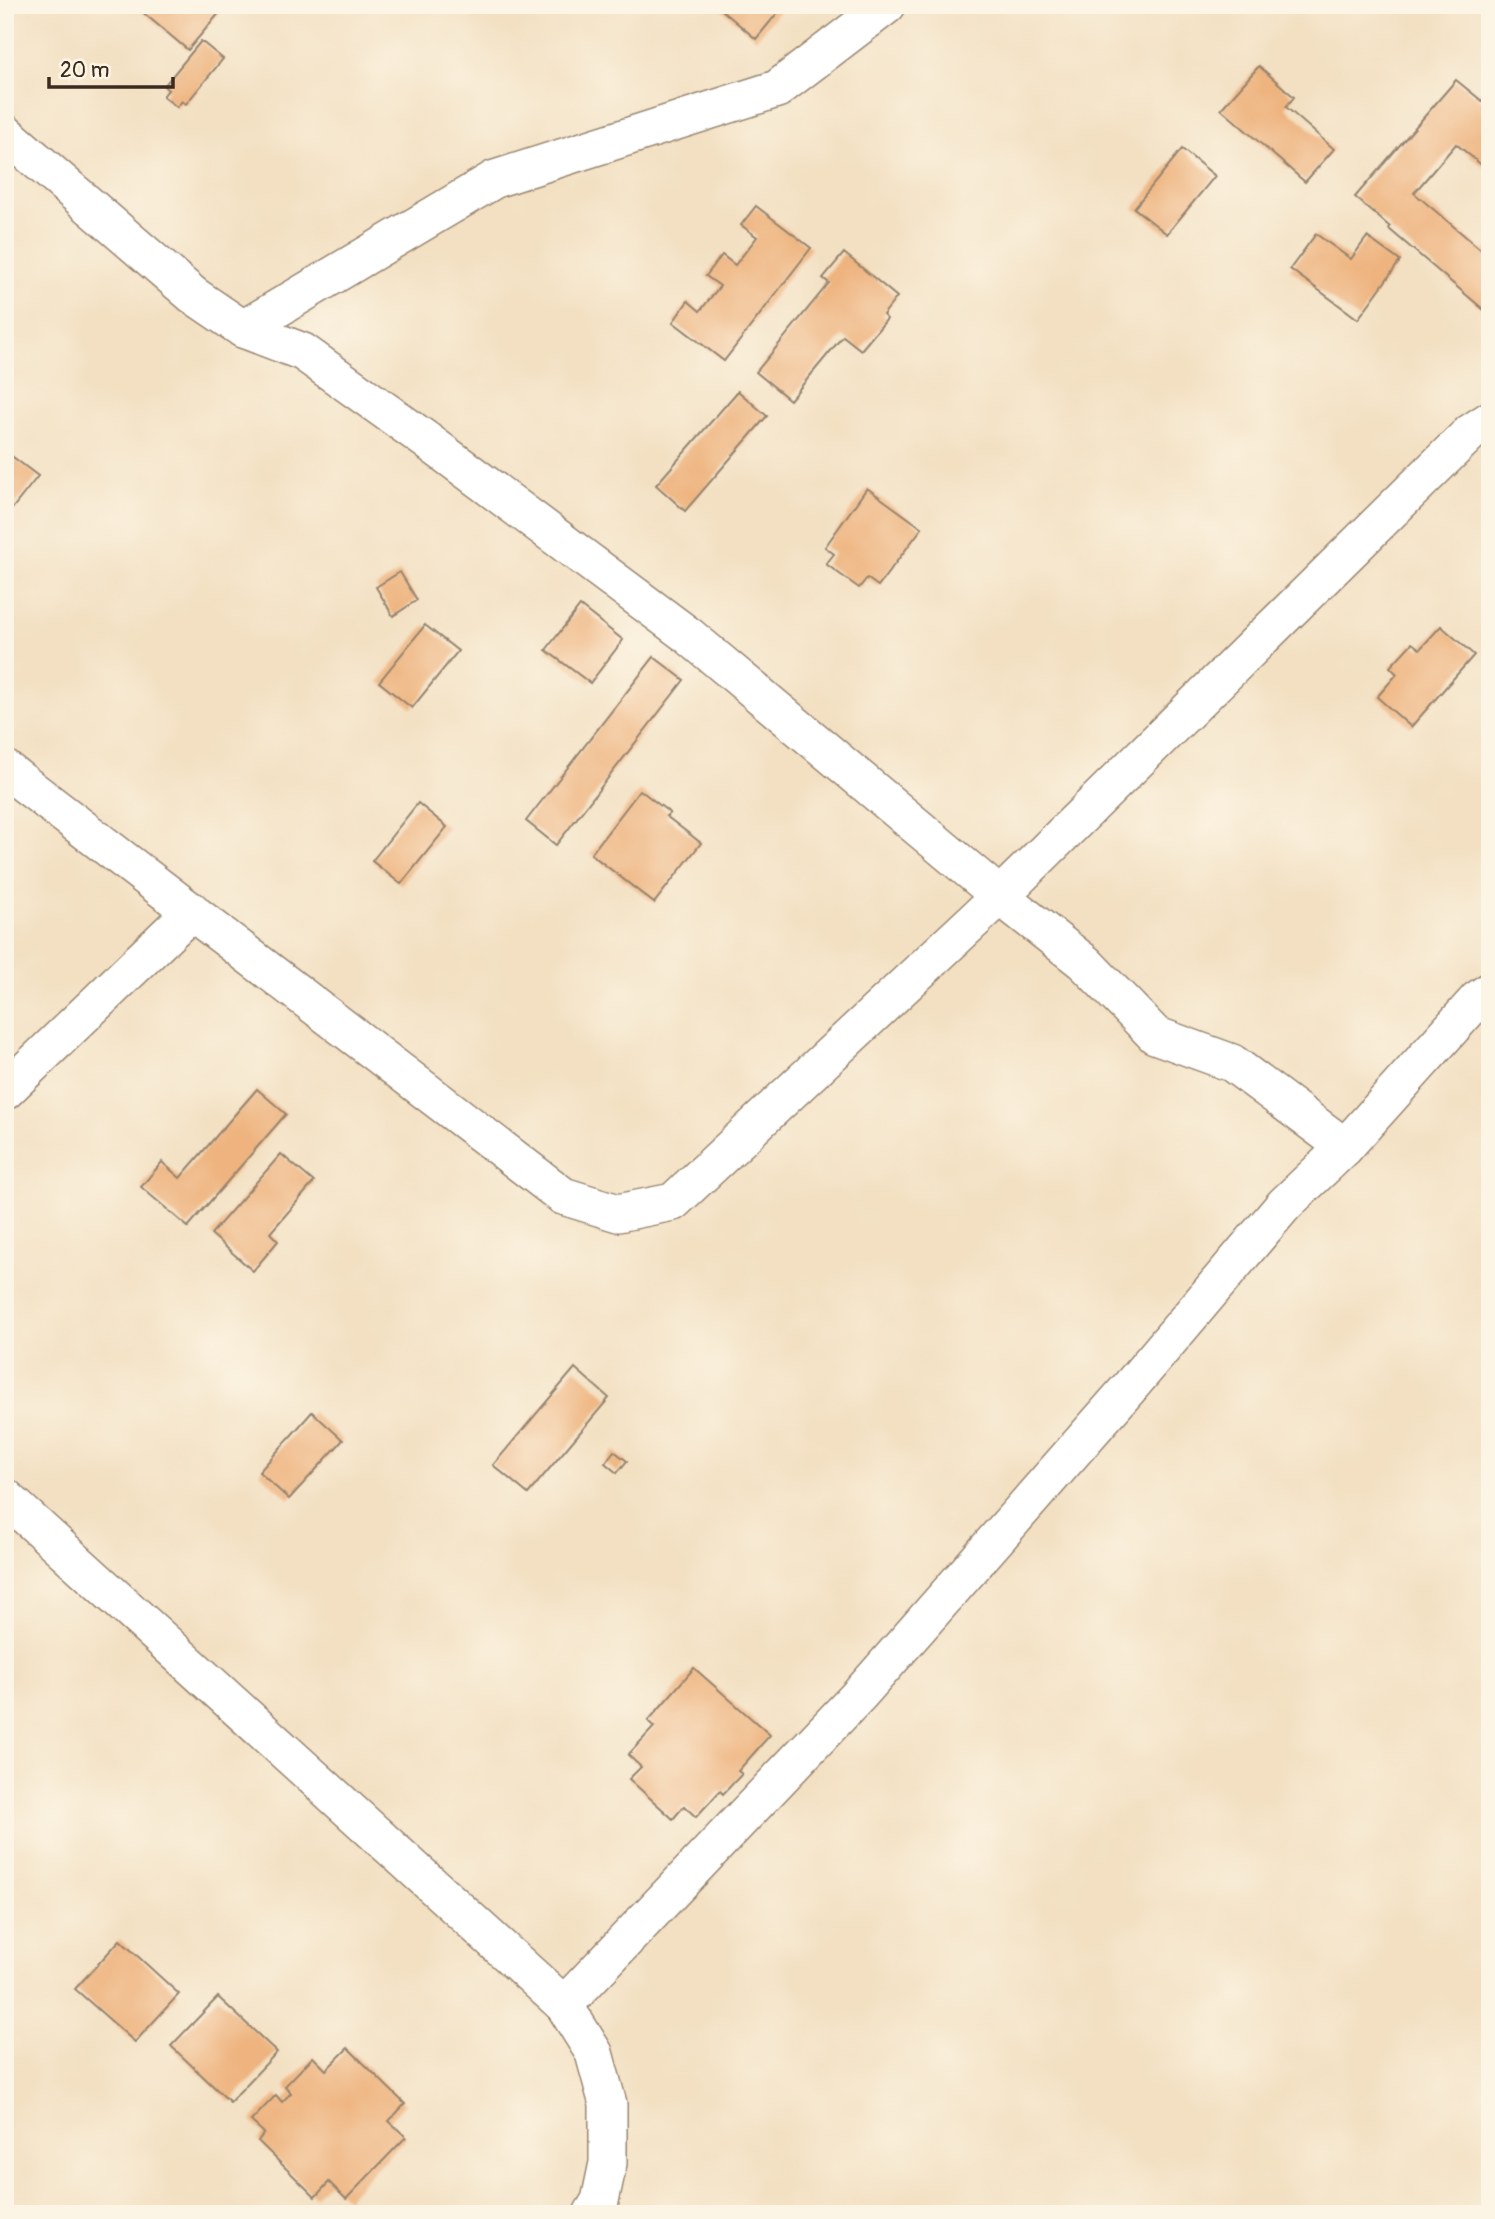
<svg xmlns="http://www.w3.org/2000/svg" width="1495" height="2219" font-family="Pangolin,sans-serif">
<style>
.building{fill:#eeb37e}
.lines{fill:none;stroke-linecap:round;stroke-linejoin:round}
.minor-casing{stroke:#978570;stroke-width:40}
.minor{stroke:#fff;stroke-width:37}
</style>
<rect width="100%" height="100%" fill="#fcf5e5"/>
<filter id="ink" filterUnits="userSpaceOnUse"><feTurbulence type="fractalNoise" baseFrequency=".0143" numOctaves="2"/><feDisplacementMap in="SourceGraphic" scale="14" xChannelSelector="R" yChannelSelector="G"/><feConvolveMatrix kernelMatrix="1 2 1 2 8 2 1 2 1" color-interpolation-filters="sRGB"/></filter>
<filter id="wash" filterUnits="userSpaceOnUse"><feTurbulence type="fractalNoise" baseFrequency=".00686" numOctaves="4" result="noise"/><feDisplacementMap in="SourceGraphic" scale="28" xChannelSelector="R" yChannelSelector="G"/><feGaussianBlur stdDeviation="1.57" result="paint"/><feColorMatrix in="noise" values="0 0 0 0 0 0 0 0 0 0 0 0 0 0 0 0 0 1.4 0 .05"/><feComposite in="paint" operator="in"/></filter>
<g filter="url(#wash)">
<rect width="100%" height="100%" fill="#f3e0c2"/>
<g id="blocks">
<g class="building">
<polygon points="134,5 226,5 188,50"/>
<polygon points="716,5 784,5 756,39"/>
<polygon points="201,41 223,59 186,104 182,101 177,107 163,96 168,90 164,86"/>
<polygon points="1259,66 1294,97 1286,107 1334,149 1305,182 1221,109"/>
<polygon points="1456,80 1482,101 1487,95 1490,97 1490,172 1456,144 1414,193 1484,252 1490,245 1490,315 1389,229 1390,227 1355,197"/>
<polygon points="1182,149 1215,176 1167,234 1134,208"/>
<polygon points="756,206 811,248 724,361 673,322 688,301 700,311 720,286 706,276 722,255 735,265 757,237 741,225"/>
<polygon points="1316,234 1351,259 1367,237 1400,261 1358,319 1290,269"/>
<polygon points="844,253 897,297 883,315 887,319 861,350 843,336 790,400 756,372 829,283 823,278"/>
<polygon points="738,391 767,416 685,511 656,485"/>
<polygon points="5,451 38,476 11,510 5,505"/>
<polygon points="867,488 922,528 878,586 867,578 859,588 826,564 834,554 825,547"/>
<polygon points="400,572 417,600 393,616 376,587"/>
<polygon points="580,606 623,640 590,683 546,650"/>
<polygon points="425,625 458,651 412,708 379,682"/>
<polygon points="1441,626 1474,655 1411,727 1377,697 1397,674 1390,667 1412,643 1420,649"/>
<polygon points="654,657 684,680 556,845 526,821"/>
<polygon points="640,790 670,813 666,816 701,843 654,903 591,854"/>
<polygon points="418,803 447,827 401,884 372,861"/>
<polygon points="257,1089 286,1114 188,1227 141,1187 162,1162 180,1178"/>
<polygon points="281,1154 314,1182 270,1233 278,1241 253,1271 211,1234"/>
<polygon points="575,1368 609,1398 528,1494 493,1465"/>
<polygon points="312,1412 343,1440 289,1499 259,1472"/>
<polygon points="614,1451 627,1461 617,1473 605,1463"/>
<polygon points="694,1668 770,1735 738,1771 742,1774 723,1794 720,1791 696,1817 684,1806 673,1819 629,1779 641,1767 628,1755 654,1727 648,1721"/>
<polygon points="120,1940 179,1994 135,2042 75,1989"/>
<polygon points="218,1997 277,2052 230,2102 171,2046"/>
<polygon points="348,2048 405,2104 389,2121 406,2137 346,2199 329,2182 315,2197 258,2141 264,2133 251,2121 276,2095 282,2102 291,2093 285,2086 313,2057 326,2070"/>
</g>
</g>
</g>
<g filter="url(#ink)">
<use href="#blocks" fill-opacity="0" stroke="#978570" stroke-width="2"/>
<g class="lines">
<g class="minor-casing">
<g id="minor">
<polyline points="5,133 193,295 243,329 303,352 426,440 689,636 1000,896 1085,963 1155,1035 1232,1063 1345,1147"/>
<polyline points="243,329 495,179 777,89 887,5"/>
<polyline points="5,769 563,1196 618,1213 673,1202 1000,896 1470,433 1490,420"/>
<polyline points="5,1091 192,911"/>
<polyline points="5,1497 564,2005"/>
<polyline points="592,2214 600,2201 608,2163 608,2104 594,2053 564,2005 860,1694 1129,1388 1284,1205 1345,1147 1477,1000 1490,991"/>
</g>
</g>
<use href="#minor" class="minor"/>
</g>
</g>
<rect width="1495" height="2219" fill="none" stroke="#fcf5e5" stroke-width="28"/>
<path d="M49 77v10h124v-10" fill="none" stroke="#3b2a1e" stroke-width="3.5"/>
<text x="60" y="77" font-size="21" fill="#3b2a1e" stroke="#fcf5e5" stroke-width="5" paint-order="stroke">20 m</text>
</svg>
